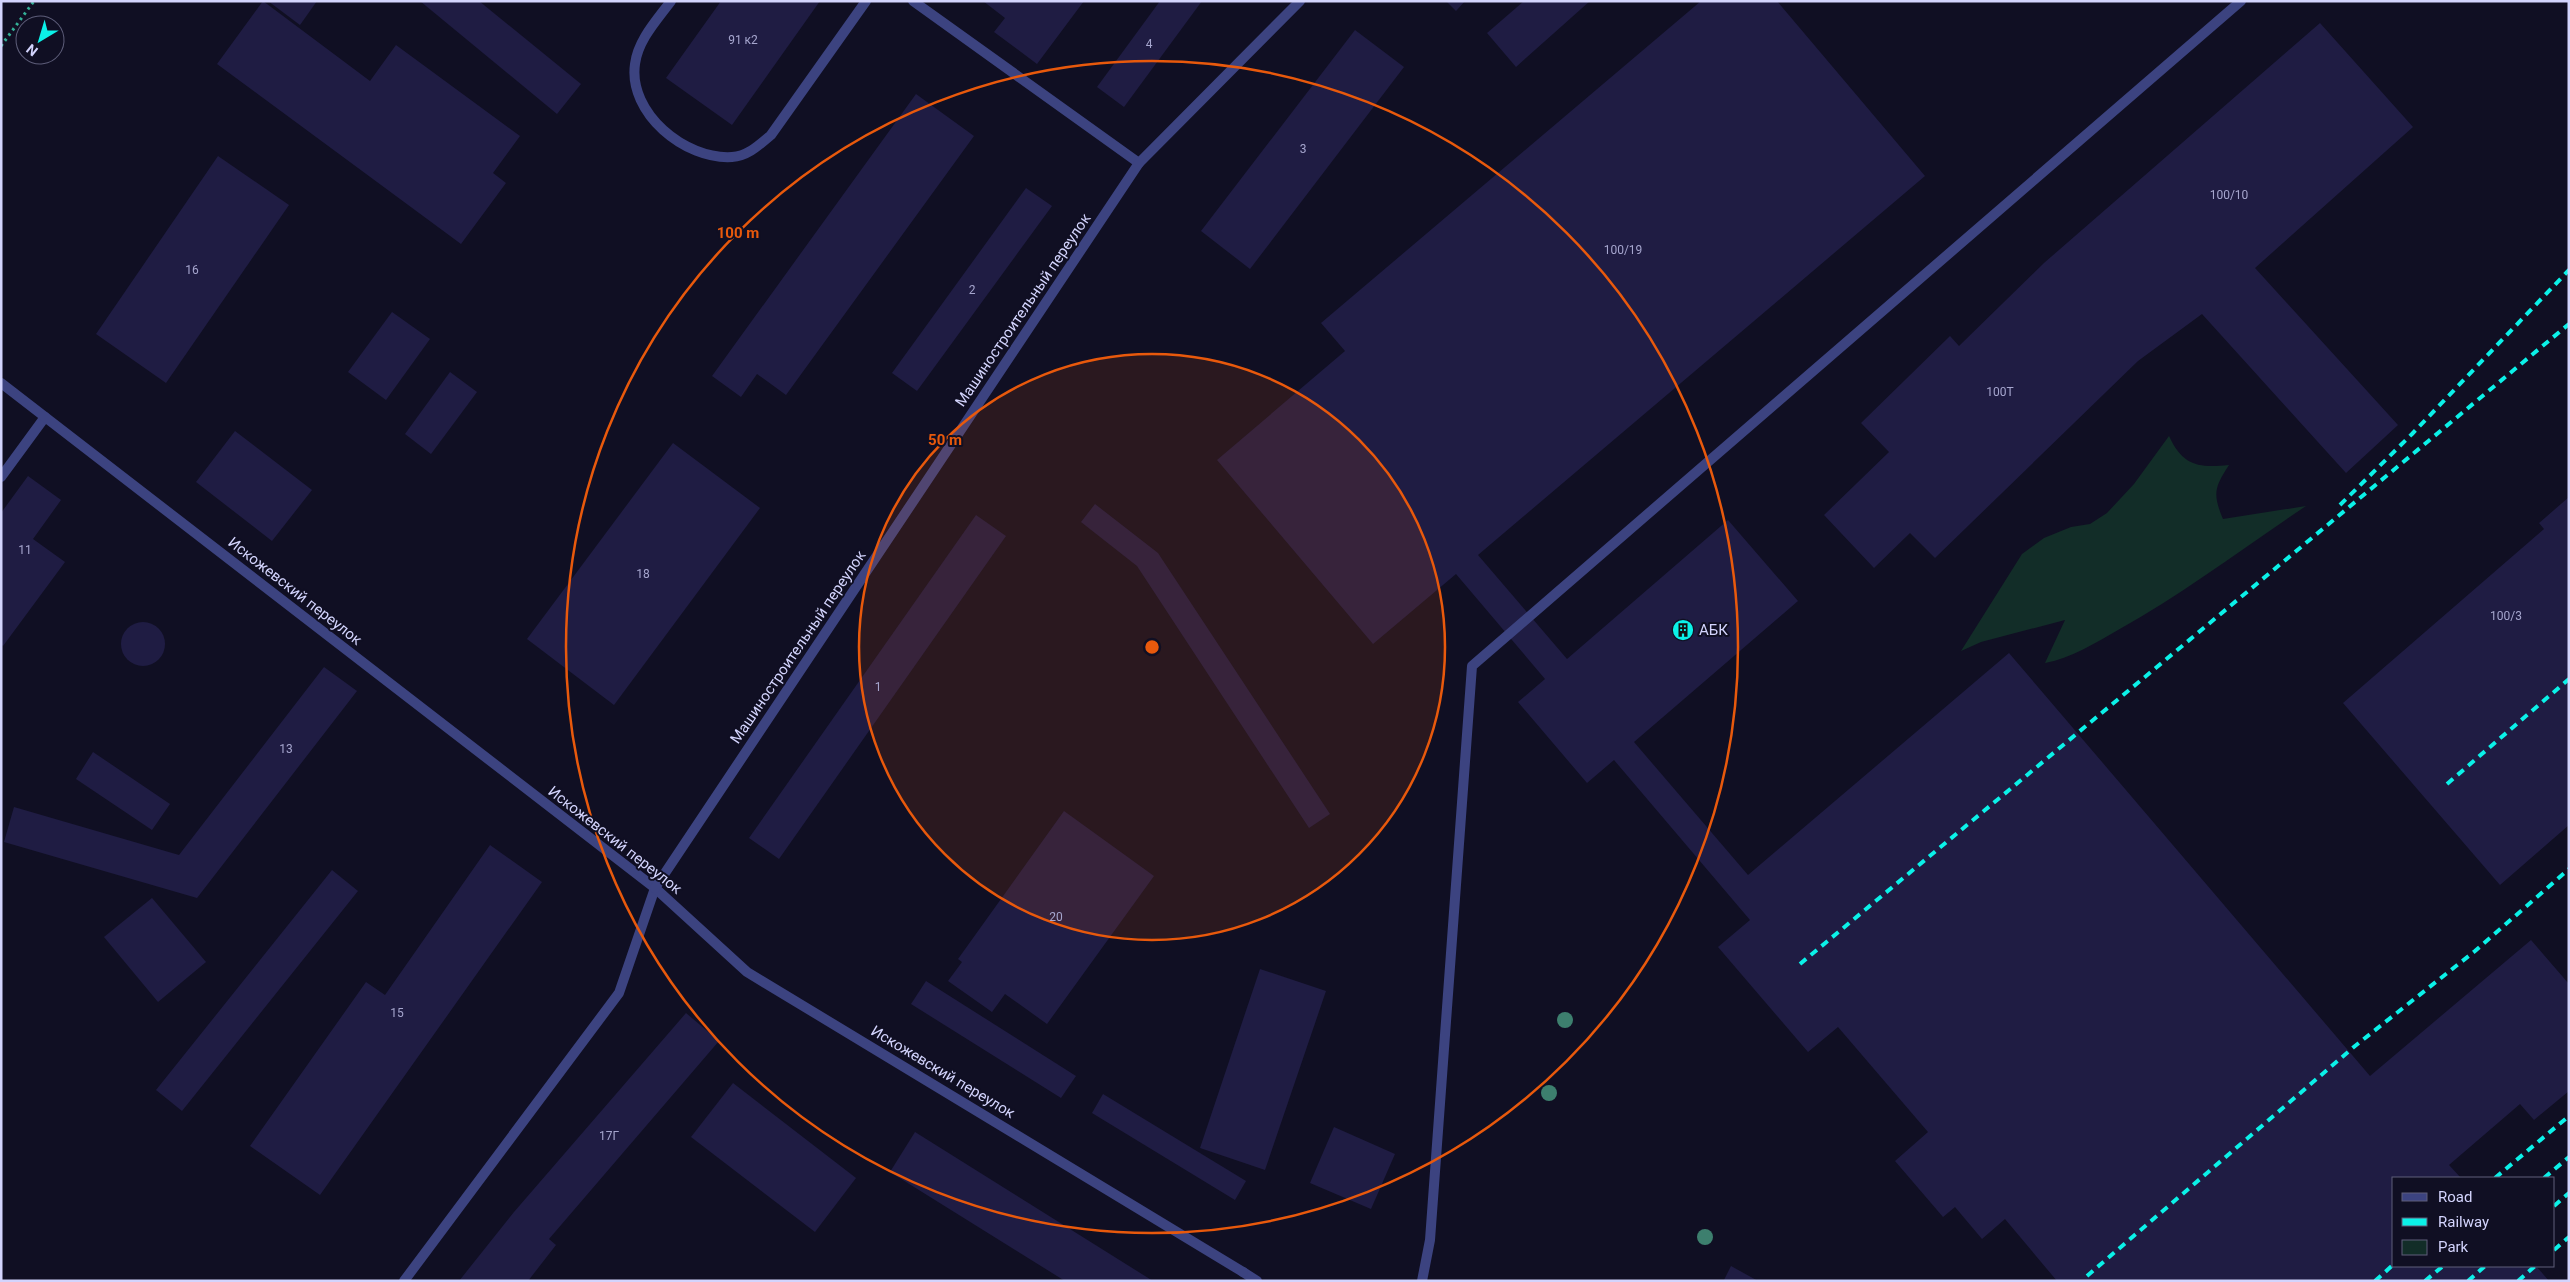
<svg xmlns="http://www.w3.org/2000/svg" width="2570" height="1282" font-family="Roboto,sans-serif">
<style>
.green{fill:#122d28}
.building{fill:#1f1c43}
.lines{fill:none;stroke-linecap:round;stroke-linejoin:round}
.path{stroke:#34b097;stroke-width:3;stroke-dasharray:2.5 4;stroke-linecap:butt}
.lane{stroke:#3c4380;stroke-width:10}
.street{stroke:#3c4380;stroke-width:10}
.rail{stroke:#0bf1e8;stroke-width:4;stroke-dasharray:8 6;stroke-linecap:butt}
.tree{fill:#3d7f6e}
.ring{fill:none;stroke:#e8590c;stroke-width:2.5}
.labels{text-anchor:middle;stroke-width:4;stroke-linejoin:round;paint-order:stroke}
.number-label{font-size:12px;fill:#a6a6ce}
.street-label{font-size:15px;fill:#d3d4fd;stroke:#100f23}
.poi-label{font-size:15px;fill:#d3d4fd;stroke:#100f23;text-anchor:start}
.centre{fill:#e8590c;stroke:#100f23;stroke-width:2.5}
.ring-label{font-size:15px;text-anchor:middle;font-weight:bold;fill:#e8590c;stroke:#100f23;stroke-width:4;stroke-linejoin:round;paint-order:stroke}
</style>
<rect width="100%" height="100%" fill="#100f23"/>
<path class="green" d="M2169 436C2183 466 2198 468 2229 465 2215 487 2212 493 2223 519L2306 506C2243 548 2184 593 2118 630 2095 643 2072 658 2045 663L2065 620 1981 642 1961 651 2022 554 2044 538 2071 527 2090 524 2107 513 2134 484Z"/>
<g class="building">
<polygon points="263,1 370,81 396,45 520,136 493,173 506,183 461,244 217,64"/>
<polygon points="268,1 317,1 300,25"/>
<polygon points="420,1 479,1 581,84 557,114"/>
<polygon points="721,1 820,1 732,125 666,78"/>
<polygon points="983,1 1084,1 1037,64 994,32 1005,18"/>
<polygon points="1160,1 1202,1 1124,107 1097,87"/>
<polygon points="1446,1 1465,1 1456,11"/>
<polygon points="1524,1 1590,1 1516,67 1487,33"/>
<polygon points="1701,1 1777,1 1925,176 1478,555 1567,659 1728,520 1798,601 1634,742 1748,875 2009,653 2370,1076 2531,940 2569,984 2569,1091 2534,1120 2520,1104 2449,1165 2461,1178 2394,1178 2394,1266 2536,1266 2549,1281 2057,1281 2005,1219 1982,1239 1955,1207 1943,1217 1895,1161 1928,1132 1838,1027 1808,1052 1718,947 1750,920 1614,760 1587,783 1518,702 1545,679 1456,574 1373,644 1217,460 1345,351 1321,323"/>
<polygon points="2320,23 2413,127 2255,268 2398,425 2346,473 2202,314 2138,361 1935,558 1910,533 1874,568 1824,515 1889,452 1861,423 1950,336 1959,346 2044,263"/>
<polygon points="1355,30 1404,67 1250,269 1201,231"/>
<polygon points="916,94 974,136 786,395 757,374 741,397 712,376"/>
<polygon points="218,156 289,205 166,383 96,334"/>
<polygon points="1026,188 1052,206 917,391 892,373"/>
<polygon points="392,312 430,339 386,400 348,372"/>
<polygon points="450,372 477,392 431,454 405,434"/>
<polygon points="235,431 312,490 272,541 196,482"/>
<polygon points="673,443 760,508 614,705 527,639"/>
<polygon points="28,476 61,500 33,539 65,562 3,646 1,644 1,513"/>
<polygon points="2569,497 2569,825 2500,885 2343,703 2544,529 2539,523"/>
<polygon points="1095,504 1158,553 1330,814 1309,828 1137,566 1081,522"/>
<polygon points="976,515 1006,536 779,859 749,838"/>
<circle cx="143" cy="644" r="22"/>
<polygon points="324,667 357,691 197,898 4,842 14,807 179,855"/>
<polygon points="93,752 170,804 152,830 76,779"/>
<polygon points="1064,811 1154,876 1047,1024 1005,994 992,1012 948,981 962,962 958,959"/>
<polygon points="490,845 542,882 320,1195 250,1146 366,982 385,995"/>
<polygon points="332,870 358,891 182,1111 156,1090"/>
<polygon points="152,898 206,962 158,1002 104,937"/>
<polygon points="1260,969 1326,991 1265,1170 1200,1148"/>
<polygon points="926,981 1076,1076 1061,1098 911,1004"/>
<polygon points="686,1013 719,1041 549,1239 556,1245 528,1281 459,1281 514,1212"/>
<polygon points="733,1083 856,1178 815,1232 691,1137"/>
<polygon points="1103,1094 1246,1181 1235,1200 1092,1113"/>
<polygon points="1334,1127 1395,1154 1371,1209 1310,1183"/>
<polygon points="915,1132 1153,1281 1065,1281 890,1172"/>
<polygon points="1731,1266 1758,1281 1724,1280"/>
</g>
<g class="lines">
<polyline class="path" points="1,46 34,1"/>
<g class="lane">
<path d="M671 1C657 20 638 40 635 64 628 113 685 160 732 157 748 156 759 145 771 135L866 1"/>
<polyline points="913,1 1139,163"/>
<polyline points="1,477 45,417"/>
<polyline points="1243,1272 1257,1281"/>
<polyline points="404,1281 619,993 655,888"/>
<polyline points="1422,1281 1430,1240 1472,666 2241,1"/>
</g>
<g class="street">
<polyline points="1,383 655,888 747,972 1243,1272"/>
<polyline points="655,888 1139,163 1300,1"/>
</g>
<g class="rail">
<polyline points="2340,505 2412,434 2569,270"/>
<polyline points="2447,784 2569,679"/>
<polyline points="1800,964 2569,324"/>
<polyline points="2495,1178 2569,1116"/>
<polyline points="2544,1178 2569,1157"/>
<polyline points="2554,1206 2569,1193"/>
<polyline points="2554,1250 2569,1237"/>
<polyline points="2087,1276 2355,1046 2475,951 2569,869"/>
<polyline points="2375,1281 2394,1264"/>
<polyline points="2425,1281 2443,1266"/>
<polyline points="2468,1281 2485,1266"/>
<polyline points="2518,1281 2535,1266"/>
</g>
</g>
<g class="tree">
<circle cx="1565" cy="1020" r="8"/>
<circle cx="1549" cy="1093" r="8"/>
<circle cx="1705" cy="1237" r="8"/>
</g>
<circle cx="1152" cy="647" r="293" fill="#e8590c" fill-opacity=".12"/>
<g class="ring">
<circle cx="1152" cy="647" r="293"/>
<circle cx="1152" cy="647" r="586"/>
</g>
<defs>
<g id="building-disc" transform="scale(1.125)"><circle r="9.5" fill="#0bf1e8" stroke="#100f23"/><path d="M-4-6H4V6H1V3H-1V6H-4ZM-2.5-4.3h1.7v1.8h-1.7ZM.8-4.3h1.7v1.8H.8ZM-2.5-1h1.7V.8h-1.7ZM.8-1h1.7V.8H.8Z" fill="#111"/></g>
</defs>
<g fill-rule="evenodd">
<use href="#building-disc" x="1683" y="630"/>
</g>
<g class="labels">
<g class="number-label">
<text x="743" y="44">91 к2</text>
<text x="1149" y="48">4</text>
<text x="1303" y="153">3</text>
<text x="2229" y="199">100/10</text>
<text x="1623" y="254">100/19</text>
<text x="192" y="274">16</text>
<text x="972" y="294">2</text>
<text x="2000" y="396">100Т</text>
<text x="25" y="554">11</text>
<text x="643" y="578">18</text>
<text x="2506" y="620">100/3</text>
<text x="878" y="691">1</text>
<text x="286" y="753">13</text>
<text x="1056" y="921">20</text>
<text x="397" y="1017">15</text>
<text x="609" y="1140">17Г</text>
</g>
<g class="street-label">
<text transform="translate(1023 310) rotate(-56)" y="5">Машиностроительный переулок</text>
<text transform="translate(295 591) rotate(38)" y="5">Искожевский переулок</text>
<text transform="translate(798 647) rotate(-56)" y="5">Машиностроительный переулок</text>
<text transform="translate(615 840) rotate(38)" y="5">Искожевский переулок</text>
<text transform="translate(943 1072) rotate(31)" y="5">Искожевский переулок</text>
</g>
<g class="poi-label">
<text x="1699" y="635">АБК</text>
</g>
</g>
<circle cx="1152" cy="647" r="8" class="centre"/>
<g class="ring-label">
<text x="738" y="238">100 m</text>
<text x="945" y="445">50 m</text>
</g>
<rect width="2570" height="1282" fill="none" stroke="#d3d4fd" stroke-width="5"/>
<rect x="2392" y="1177" width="162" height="90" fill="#100f23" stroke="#5e5e7a"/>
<rect x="2402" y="1193" width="25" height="8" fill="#3c4380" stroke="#5e5e7a"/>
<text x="2438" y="1202" font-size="15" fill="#d3d4fd">Road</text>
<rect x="2402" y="1218" width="25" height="8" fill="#0bf1e8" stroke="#5e5e7a"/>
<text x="2438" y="1227" font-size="15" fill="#d3d4fd">Railway</text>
<rect x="2402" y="1240" width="25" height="15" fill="#122d28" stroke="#5e5e7a"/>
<text x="2438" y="1252" font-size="15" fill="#d3d4fd">Park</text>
<g transform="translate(40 40) rotate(218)"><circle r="24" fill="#100f23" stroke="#5e5e7a"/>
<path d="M0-4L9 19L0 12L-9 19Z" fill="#0bf1e8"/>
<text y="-8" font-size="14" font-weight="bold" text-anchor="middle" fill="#d3d4fd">N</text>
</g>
</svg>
